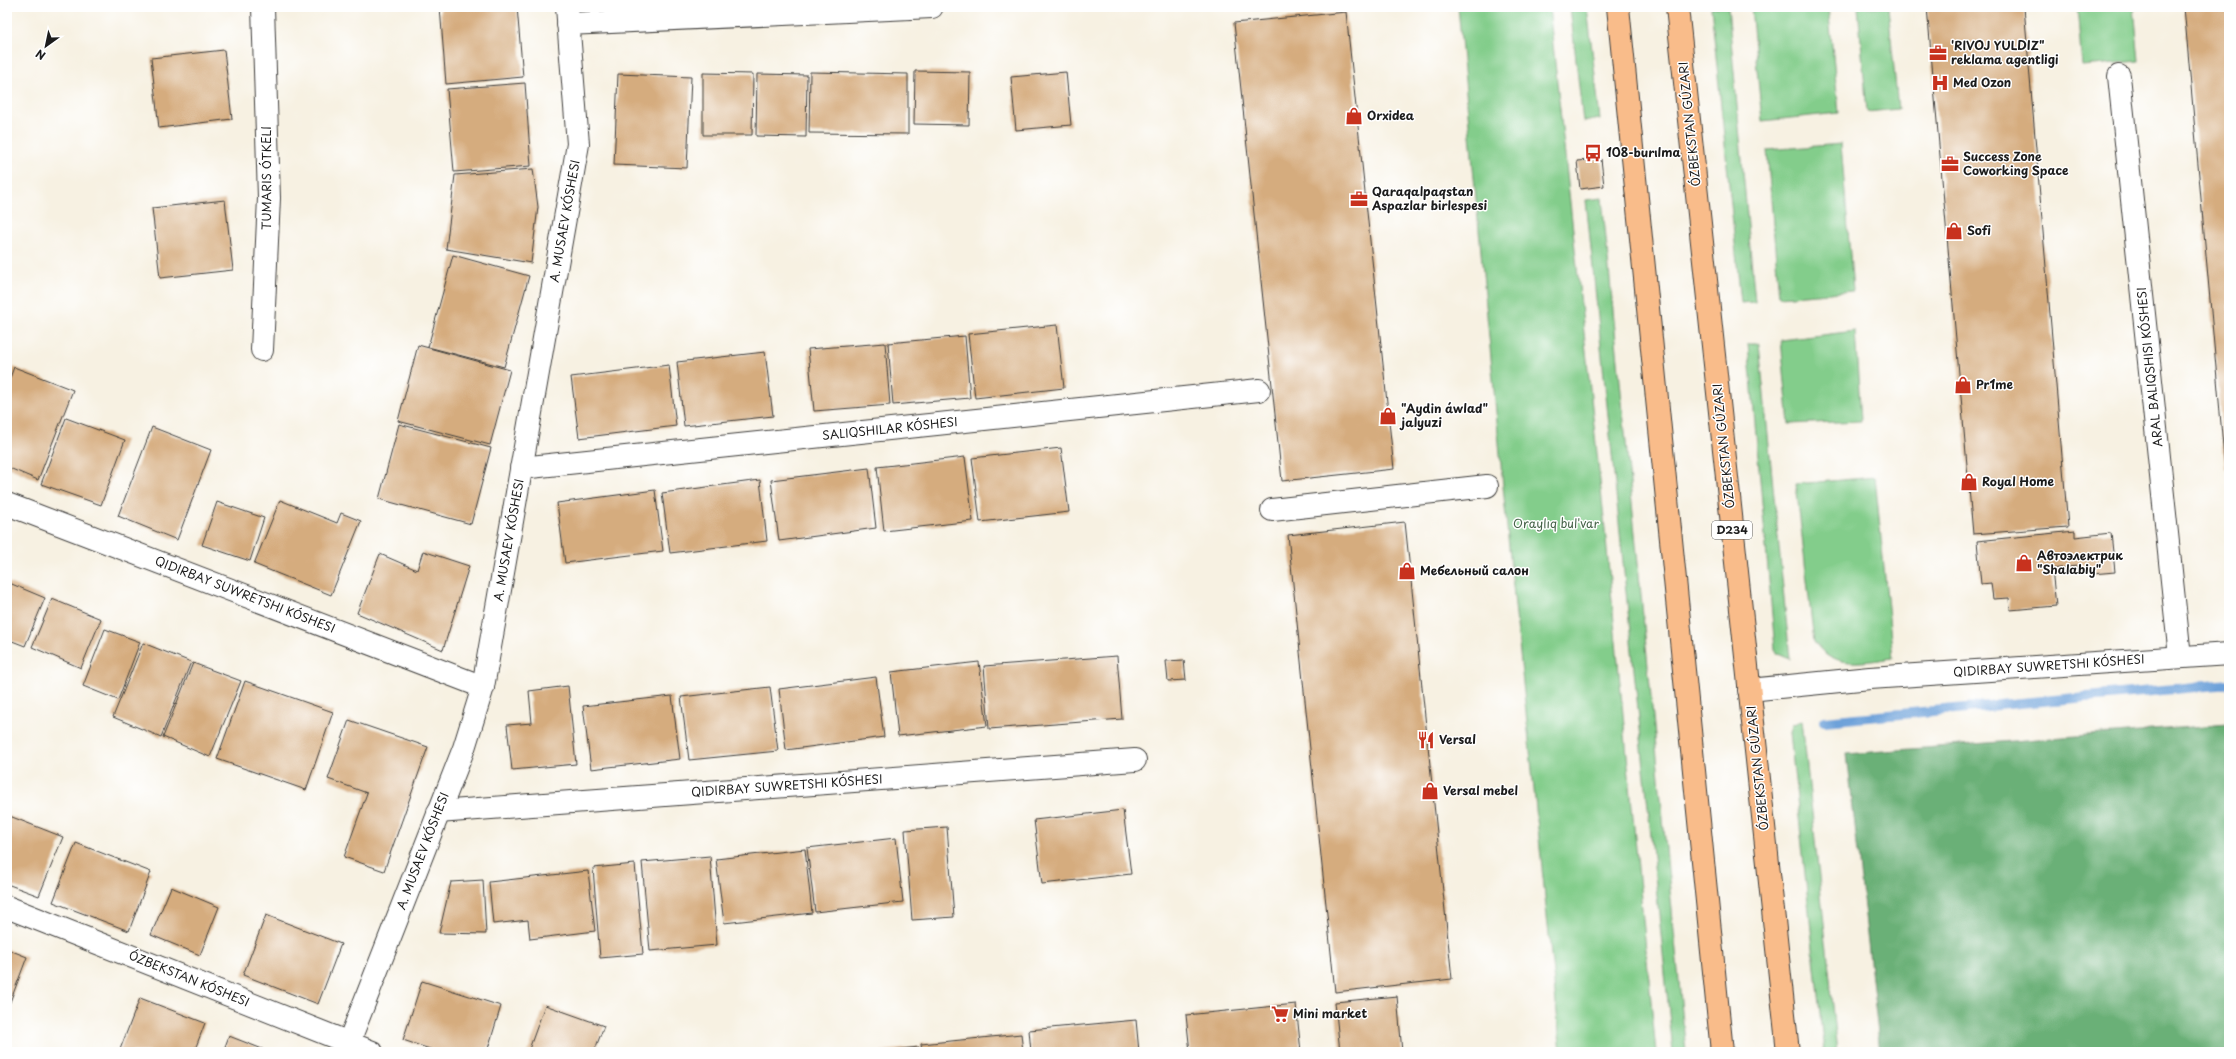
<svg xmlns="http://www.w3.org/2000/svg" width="2236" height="1059" font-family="'Playpen Sans',sans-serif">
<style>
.green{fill:#83cd8b;stroke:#507454}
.forest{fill:#6ab077;stroke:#43664a}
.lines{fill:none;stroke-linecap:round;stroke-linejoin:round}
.stream{stroke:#6da1d9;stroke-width:10}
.building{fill:#d5ac7e}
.minor-casing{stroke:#3d3c3a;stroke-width:24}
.primary-casing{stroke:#3d3c3a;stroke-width:24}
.minor{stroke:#fff;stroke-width:22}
.primary{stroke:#f9bc8a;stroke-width:22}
.labels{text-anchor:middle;stroke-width:3;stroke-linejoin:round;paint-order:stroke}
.shield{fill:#fff;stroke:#606060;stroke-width:1}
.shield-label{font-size:11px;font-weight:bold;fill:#1c1c1c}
.poi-label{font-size:12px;font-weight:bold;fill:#1c1c1c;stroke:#fff;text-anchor:start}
.street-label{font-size:12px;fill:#1c1c1c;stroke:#fff}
.park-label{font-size:12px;fill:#456348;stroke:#fff}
</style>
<rect width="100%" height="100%" fill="#fff"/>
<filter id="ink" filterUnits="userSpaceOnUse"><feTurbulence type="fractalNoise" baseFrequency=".025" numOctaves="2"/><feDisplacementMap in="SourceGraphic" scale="8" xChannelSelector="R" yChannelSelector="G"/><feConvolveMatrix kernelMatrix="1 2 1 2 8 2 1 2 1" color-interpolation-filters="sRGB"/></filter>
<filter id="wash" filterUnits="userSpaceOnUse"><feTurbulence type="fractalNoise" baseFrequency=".012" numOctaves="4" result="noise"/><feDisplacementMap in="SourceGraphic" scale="16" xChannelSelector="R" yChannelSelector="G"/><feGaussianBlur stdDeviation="0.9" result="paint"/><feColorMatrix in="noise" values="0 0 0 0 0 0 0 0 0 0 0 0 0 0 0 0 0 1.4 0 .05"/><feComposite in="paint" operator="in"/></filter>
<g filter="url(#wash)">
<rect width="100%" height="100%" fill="#f7f1e2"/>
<g class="green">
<polygon points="1458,7 1549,7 1603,509 1656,1052 1561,1052 1506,518"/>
<polygon points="1570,7 1587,7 1600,119 1583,122"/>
<polygon points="1711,7 1728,7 1755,302 1741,303"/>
<polygon points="1751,7 1828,7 1839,113 1762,121"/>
<polygon points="1858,7 1888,7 1898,109 1867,112"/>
<polygon points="2077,7 2134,7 2139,61 2082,66"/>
<polygon points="1841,144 1853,291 1779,297 1767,150"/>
<polygon points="1602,198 1686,1052 1673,1052 1586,200"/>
<polygon points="1855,331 1861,421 1789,424 1781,340"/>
<polygon points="1748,344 1759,344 1790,659 1778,654 1775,649"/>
<path d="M1875 477 1893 658C1861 662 1836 670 1814 642L1796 484Z"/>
<polygon points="1802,720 1838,1052 1824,1052 1790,733 1792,725"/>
</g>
<polygon class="forest" points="2229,724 2229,1052 1880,1052 1847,754"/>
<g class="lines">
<polyline class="stream" points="1824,721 2229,684"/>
</g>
<g id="blocks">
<g class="building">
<polygon points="440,7 517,7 523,77 446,84"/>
<polygon points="1927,7 2024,7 2068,527 1973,534"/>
<polygon points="2184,7 2229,7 2229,468 2225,469"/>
<polygon points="1346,12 1394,469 1282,481 1234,23"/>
<polygon points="224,50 232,119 159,128 151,58"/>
<polygon points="915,71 970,72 969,125 914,124"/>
<polygon points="810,72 908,74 908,134 809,133"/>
<polygon points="1066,72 1071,125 1016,130 1011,77"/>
<polygon points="703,73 753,74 752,135 703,135"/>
<polygon points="618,74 691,77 687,168 614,165"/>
<polygon points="757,74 807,75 806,137 756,136"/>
<polygon points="525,83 531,166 454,172 447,89"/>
<polygon points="1601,159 1604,186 1580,189 1577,161"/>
<polygon points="533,169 538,207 531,263 446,249 455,175"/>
<polygon points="225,200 233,270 160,278 152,208"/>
<polygon points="453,255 529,276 504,367 428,347"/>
<polygon points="1057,325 1064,388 975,398 968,334"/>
<polygon points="965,336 970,398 893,405 888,343"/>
<polygon points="885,343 890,405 814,411 808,349"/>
<polygon points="418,345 510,370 490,445 398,421"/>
<polygon points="765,352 773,416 684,426 677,362"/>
<polygon points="669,365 676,426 579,438 571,377"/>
<polygon points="14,367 73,390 38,480 7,467 7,386"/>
<polygon points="66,418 125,440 101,505 41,484"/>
<polygon points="399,424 491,448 471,524 379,499"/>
<polygon points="152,427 211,450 177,540 118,516"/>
<polygon points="1061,448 1069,512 980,522 972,458"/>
<polygon points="965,457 973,521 884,531 877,467"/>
<polygon points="869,468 876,528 779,541 771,480"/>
<polygon points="760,480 767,541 670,553 662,493"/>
<polygon points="655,490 663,551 565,563 557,503"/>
<polygon points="280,500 337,523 341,513 361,521 331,595 254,564"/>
<polygon points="217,502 264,518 250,561 202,545"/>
<polygon points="1405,522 1452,979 1335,992 1288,535"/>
<polygon points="2075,531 2075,537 2111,533 2115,572 2092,574 2092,569 2078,571 2077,566 2052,569 2056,606 2010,610 2009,598 1993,599 1991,583 1981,584 1977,541"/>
<polygon points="423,551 469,566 443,650 357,613 380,554 417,570"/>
<polygon points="7,582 45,598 25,646 7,639"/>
<polygon points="52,599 101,619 81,668 32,647"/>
<polygon points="105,629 140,642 118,700 83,686"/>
<polygon points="143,643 191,662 161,737 113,717"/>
<polygon points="1117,656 1122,719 989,729 984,666"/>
<polygon points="1184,660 1186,680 1168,681 1166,661"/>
<polygon points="979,662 987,726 898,736 891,672"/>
<polygon points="193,663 241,681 210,757 163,737"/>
<polygon points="876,677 884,737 786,750 779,689"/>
<polygon points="245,681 333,712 306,790 217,759"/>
<polygon points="568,686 576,764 512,770 507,725 532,723 529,691"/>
<polygon points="770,687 778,751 689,760 681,697"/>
<polygon points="672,696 680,759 591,769 583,706"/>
<polygon points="349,720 428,747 384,871 344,857 367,793 328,779"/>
<polygon points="1123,810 1131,874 1042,884 1034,820"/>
<polygon points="7,815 63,837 39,896 7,884"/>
<polygon points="947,827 954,917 912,920 905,830"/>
<polygon points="896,838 903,902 815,912 807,848"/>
<polygon points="76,843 151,872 129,931 53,902"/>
<polygon points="805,849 812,913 724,923 716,859"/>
<polygon points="710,856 717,945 650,951 642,862"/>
<polygon points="635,864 643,954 600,958 593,868"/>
<polygon points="588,871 595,931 530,939 528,920 493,924 489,882"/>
<polygon points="483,880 486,934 439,933 451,882"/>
<polygon points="171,887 219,907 200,955 151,935"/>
<polygon points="266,915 341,944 318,1004 243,975"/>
<polygon points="7,949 27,957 7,1010"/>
<polygon points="422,981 501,1006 487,1052 439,1052 403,1040"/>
<polygon points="1397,996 1402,1052 1340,1052 1335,1002"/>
<polygon points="140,998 205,1023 194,1052 119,1052"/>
<polygon points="1296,1004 1301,1052 1190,1052 1186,1015"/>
<polygon points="545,1005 604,1026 594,1052 528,1052"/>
<polygon points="1136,1020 1139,1052 1031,1052 1029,1030"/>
<polygon points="1021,1034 1023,1052 922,1052 921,1044"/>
<polygon points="229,1036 270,1052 223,1052"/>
<polygon points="919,1047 919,1052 881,1052 881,1051"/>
</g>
</g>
</g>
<g filter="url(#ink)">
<use href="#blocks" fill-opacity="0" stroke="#3d3c3a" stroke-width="1"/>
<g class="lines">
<g class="minor-casing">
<g id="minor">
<polyline points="568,24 932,7"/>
<polyline points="2119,76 2180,657"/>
<polyline points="262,350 269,198 263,7"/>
<polyline points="521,468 1259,390"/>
<polyline points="7,504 483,687"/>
<polyline points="1272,510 1487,486"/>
<polyline points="1749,690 1870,678 2229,654"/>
<polyline points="438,812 1135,760"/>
<polyline points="7,907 372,1052"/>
<polyline points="345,1052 464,748 483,687 578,144 567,7"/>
</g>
</g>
<g class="primary-casing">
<g id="primary">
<polyline points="1618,7 1722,1052"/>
<polyline points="1677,7 1788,1052"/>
</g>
</g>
<use href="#minor" class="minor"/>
<use href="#primary" class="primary"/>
</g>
</g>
<defs>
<g id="office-bare" transform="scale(1.38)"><path d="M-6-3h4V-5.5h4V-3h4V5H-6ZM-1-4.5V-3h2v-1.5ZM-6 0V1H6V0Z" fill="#c8321e" stroke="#fff" stroke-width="2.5" paint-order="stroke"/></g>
<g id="hospital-bare" transform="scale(1.38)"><path d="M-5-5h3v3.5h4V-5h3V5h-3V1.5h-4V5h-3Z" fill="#c8321e" stroke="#fff" stroke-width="2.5" paint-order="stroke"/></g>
<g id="shop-bare" transform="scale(1.38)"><path d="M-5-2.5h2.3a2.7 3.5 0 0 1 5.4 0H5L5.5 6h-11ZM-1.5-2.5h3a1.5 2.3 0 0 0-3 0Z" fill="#c8321e" stroke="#fff" stroke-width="2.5" paint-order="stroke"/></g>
<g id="bus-bare" transform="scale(1.38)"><path d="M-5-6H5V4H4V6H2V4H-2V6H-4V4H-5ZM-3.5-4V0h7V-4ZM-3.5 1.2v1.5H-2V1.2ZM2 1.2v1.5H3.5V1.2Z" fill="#c8321e" stroke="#fff" stroke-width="2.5" paint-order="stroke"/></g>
<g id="restaurant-bare" transform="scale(1.38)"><path d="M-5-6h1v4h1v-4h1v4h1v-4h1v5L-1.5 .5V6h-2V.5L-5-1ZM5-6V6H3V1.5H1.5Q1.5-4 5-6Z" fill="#c8321e" stroke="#fff" stroke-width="2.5" paint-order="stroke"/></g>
<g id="supermarket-bare" transform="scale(1.38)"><path d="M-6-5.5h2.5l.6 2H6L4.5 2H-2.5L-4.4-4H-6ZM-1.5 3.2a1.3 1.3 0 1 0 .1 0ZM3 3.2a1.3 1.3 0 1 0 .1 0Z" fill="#c8321e" stroke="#fff" stroke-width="2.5" paint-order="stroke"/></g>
</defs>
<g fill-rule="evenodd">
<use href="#office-bare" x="1938" y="53"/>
<use href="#hospital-bare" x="1940" y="83"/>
<use href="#shop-bare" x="1354" y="116"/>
<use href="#bus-bare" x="1593" y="153"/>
<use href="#office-bare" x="1950" y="164"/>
<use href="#office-bare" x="1359" y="199"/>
<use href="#shop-bare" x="1954" y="231"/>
<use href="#shop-bare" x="1963" y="385"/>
<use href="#shop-bare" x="1388" y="416"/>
<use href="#shop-bare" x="1969" y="482"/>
<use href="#shop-bare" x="2024" y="563"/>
<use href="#shop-bare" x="1407" y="571"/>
<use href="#restaurant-bare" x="1426" y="740"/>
<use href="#shop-bare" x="1430" y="791"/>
<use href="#supermarket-bare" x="1280" y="1014"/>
</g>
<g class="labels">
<rect class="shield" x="1712" y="521" width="40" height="18" rx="3"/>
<g class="shield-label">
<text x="1732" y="534">D234</text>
</g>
<g class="poi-label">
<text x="1951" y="50">'RIVOJ YULDIZ"<tspan x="1951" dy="14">reklama agentligi</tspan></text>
<text x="1953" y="87">Med Ozon</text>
<text x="1367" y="120">Orxidea</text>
<text x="1606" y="157">108-burılma</text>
<text x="1963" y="161">Success Zone<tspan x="1963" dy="14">Coworking Space</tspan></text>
<text x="1372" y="196">Qaraqalpaqstan<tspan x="1372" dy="14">Aspazlar birlespesi</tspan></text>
<text x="1967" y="235">Sofi</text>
<text x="1976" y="389">Pr1me</text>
<text x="1401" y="413">"Aydin áwlad"<tspan x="1401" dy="14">jalyuzi</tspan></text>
<text x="1982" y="486">Royal Home</text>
<text x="2037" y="560">Автоэлектрик<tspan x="2037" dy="14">"Shalabiy"</tspan></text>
<text x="1420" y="575">Мебельный салон</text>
<text x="1439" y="744">Versal</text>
<text x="1443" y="795">Versal mebel</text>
<text x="1293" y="1018">Mini market</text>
</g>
<g class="street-label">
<text transform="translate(1690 124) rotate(-96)" y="4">ÓZBEKSTAN GÚZARI</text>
<text transform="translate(267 178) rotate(-90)" y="4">TUMARIS ÓTKELI</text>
<text transform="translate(565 221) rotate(-80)" y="4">A. MUSAEV KÓSHESI</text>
<text transform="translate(2150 367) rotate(-96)" y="4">ARAL BALIQSHISI KÓSHESI</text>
<text transform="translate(890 429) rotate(-6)" y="4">SALIQSHILAR KÓSHESI</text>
<text transform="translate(1724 446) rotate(-96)" y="4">ÓZBEKSTAN GÚZARI</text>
<text transform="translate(509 540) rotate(-80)" y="4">A. MUSAEV KÓSHESI</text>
<text transform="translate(245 595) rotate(21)" y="4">QIDIRBAY SUWRETSHI KÓSHESI</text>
<text transform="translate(2049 666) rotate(-4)" y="4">QIDIRBAY SUWRETSHI KÓSHESI</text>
<text transform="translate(1758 768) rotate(-96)" y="4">ÓZBEKSTAN GÚZARI</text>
<text transform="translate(787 786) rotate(-4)" y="4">QIDIRBAY SUWRETSHI KÓSHESI</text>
<text transform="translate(423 851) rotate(-69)" y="4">A. MUSAEV KÓSHESI</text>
<text transform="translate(189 979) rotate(22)" y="4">ÓZBEKSTAN KÓSHESI</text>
</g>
<g class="park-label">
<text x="1556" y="528">Oraylıq bul'var</text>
</g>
</g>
<rect width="2236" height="1059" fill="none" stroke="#fff" stroke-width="24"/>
<g transform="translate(46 46) rotate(213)" stroke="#ffffff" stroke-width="3" paint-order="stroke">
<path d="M0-3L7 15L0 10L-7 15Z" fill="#1c1c1c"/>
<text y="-6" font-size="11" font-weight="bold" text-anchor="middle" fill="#1c1c1c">N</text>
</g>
</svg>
